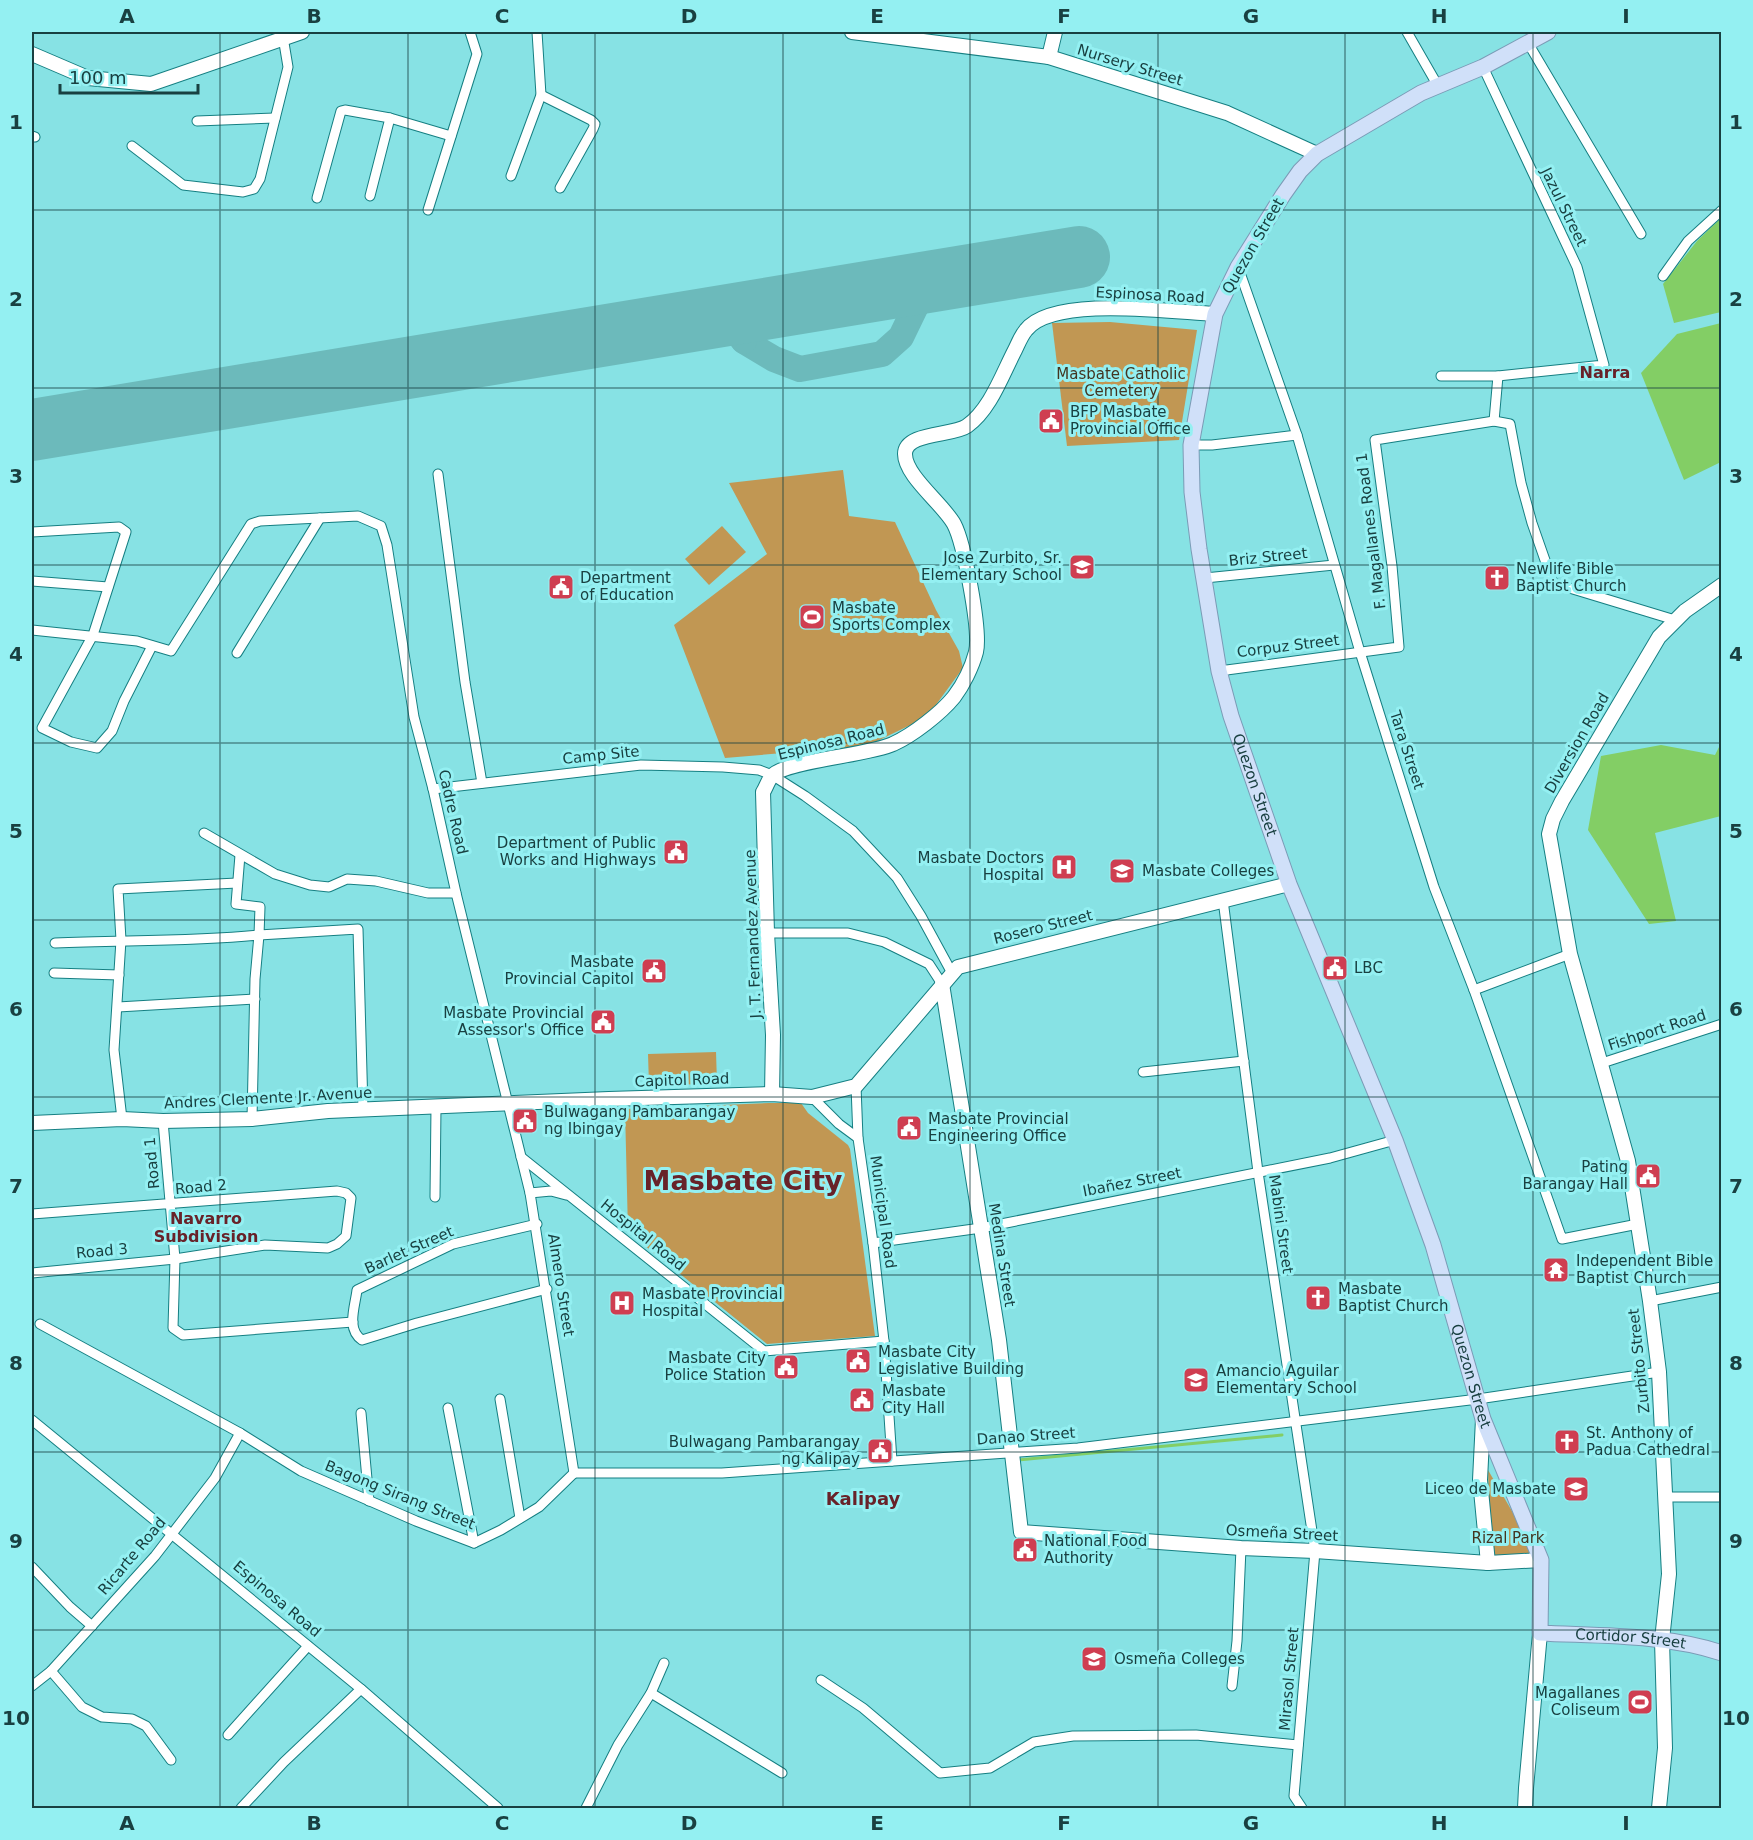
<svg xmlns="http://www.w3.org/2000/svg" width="1753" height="1840" font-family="'DejaVu Sans',sans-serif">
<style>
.green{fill:#c19753}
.water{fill:#83ce65}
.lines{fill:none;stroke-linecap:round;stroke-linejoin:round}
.stream{stroke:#83ce65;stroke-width:3}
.taxiway{stroke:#6cbabb;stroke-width:26}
.runway{stroke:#6cbabb;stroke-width:62}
.street-casing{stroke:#157f82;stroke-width:11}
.secondary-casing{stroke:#157f82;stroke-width:16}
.primary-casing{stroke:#7b9bb6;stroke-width:17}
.street{stroke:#fff;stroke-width:9}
.secondary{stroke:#fff;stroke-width:14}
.primary{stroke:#d0e0f9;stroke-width:15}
.grid{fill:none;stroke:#194041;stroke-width:1.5;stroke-opacity:0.55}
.labels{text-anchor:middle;stroke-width:6;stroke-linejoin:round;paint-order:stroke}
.street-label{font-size:15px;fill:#194041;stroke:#94f0f2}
.park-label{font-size:15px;fill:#433521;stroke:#94f0f2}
.poi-label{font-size:15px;fill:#194041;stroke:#94f0f2;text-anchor:start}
.neighbourhood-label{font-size:16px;font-weight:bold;fill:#682229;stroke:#94f0f2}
.quarter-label{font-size:18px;font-weight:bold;fill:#682229;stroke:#94f0f2}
.town-label{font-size:27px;font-weight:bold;fill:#682229;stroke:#94f0f2}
.neatline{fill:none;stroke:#194041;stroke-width:2}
.grid-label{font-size:20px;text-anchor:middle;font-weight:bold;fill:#194041}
</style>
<rect width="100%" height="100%" fill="#87e2e4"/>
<g class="green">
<polygon points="1110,322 1197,330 1179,440 1067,446 1052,323"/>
<polygon points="843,470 849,516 895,522 936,610 959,651 963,668 927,717 867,746 725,758 674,625 767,554 729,483"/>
<polygon points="722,526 746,552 709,585 685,559"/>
<polygon points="716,1052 717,1084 649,1085 648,1054"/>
<polygon points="769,1103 801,1103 808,1113 848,1145 850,1149 875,1336 767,1344 628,1232 625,1109"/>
<polygon points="1488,1470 1537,1554 1491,1556"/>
</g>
<g class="water">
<polygon points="1721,218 1721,312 1674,323 1663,284 1697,241"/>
<polygon points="1721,323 1721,462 1684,480 1641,373 1677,334"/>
<polygon points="1721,743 1721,816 1655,833 1676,921 1649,924 1588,830 1601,756 1661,745 1715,755"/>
</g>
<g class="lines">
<polyline class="stream" points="1018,1460 1282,1435"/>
<g class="taxiway">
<polyline points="916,306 936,281"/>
<path d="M720 316 727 321 744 341 774 359 800 369 882 354 901 337 916 306C916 296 909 292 902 286"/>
<polyline points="744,341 743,327 751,311"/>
</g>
<polyline class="runway" points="32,430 1079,257"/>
<g class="street-casing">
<g id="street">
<polyline points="1407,32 1438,86"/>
<polyline points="1528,43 1641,234"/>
<polyline points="541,95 591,120 595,124 593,129 560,188"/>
<polyline points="197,121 275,118"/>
<polyline points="32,136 35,137"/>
<polyline points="132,146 183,185 243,192 254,189 260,179 288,67 283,37"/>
<polyline points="511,176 541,95 537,32"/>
<polyline points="370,196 390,118"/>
<polyline points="317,198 341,111 345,110 390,118 451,136"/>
<polyline points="428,210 477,54 470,32"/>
<polyline points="1238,267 1297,435 1360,652 1434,887 1474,990 1562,1239 1638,1224"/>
<polyline points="1663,276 1688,241 1722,210"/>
<polyline points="1441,376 1498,376 1604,365 1577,267 1483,67"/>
<polyline points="1494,421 1498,376"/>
<polyline points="1191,445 1212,445 1297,435"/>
<polyline points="438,474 465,682 482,783"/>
<polyline points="32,532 119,527 126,532 93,635 42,728 71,742 97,748 112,731 124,701 152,646"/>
<polyline points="1205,578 1334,565"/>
<polyline points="32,581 108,587"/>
<polyline points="32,630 137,641 171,651 251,524 260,521 358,516 381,526 387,545 414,717 433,789 456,893 530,1193 574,1473"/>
<polyline points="237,653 320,518"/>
<polyline points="1219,671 1399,647 1392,566 1375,440 1494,421 1510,424 1521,483 1532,523 1553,583 1675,620"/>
<polyline points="433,789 641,765 723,767 759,770 772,775 805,796 853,831 897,878 921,916 952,973"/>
<polyline points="204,833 275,874 310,885 329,887 347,879 376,881 428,893 456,893"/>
<polyline points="240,855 236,904 260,907 259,935 358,929 363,1109"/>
<polyline points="1223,900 1258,1172 1315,1551 1294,1796 1302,1808"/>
<polyline points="767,933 848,933 884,942 929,964 942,984"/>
<path d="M55 943C123 940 191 942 259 935L255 979 252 1119"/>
<polyline points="54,973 119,975"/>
<polyline points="1474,990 1570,954"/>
<polyline points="118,1007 255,999"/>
<polyline points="1602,1063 1722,1024"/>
<polyline points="1143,1072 1244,1061"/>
<polyline points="856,1086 858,1138 873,1243 884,1341 892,1461"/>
<polyline points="812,1097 839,1124 858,1138"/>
<polyline points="122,1119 114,1050 121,940 118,889 237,883"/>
<polyline points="521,1157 764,1351 884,1341"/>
<polyline points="530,1193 551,1191 566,1195"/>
<polyline points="435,1197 436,1107"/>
<polyline points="32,1214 337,1191 346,1193 351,1198 346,1236 337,1244 328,1248 265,1245 175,1259 163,1121"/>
<path d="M537 1224 453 1244 357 1290C355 1307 346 1329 362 1340L417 1323 547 1289"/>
<polyline points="873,1243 981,1228 1330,1158 1395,1140"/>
<polyline points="32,1273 175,1259 173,1328 183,1335 353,1322"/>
<polyline points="1650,1301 1722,1287"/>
<polyline points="40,1324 240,1433 301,1471 416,1521 474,1543 501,1530 539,1507 574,1473"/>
<polyline points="500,1399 520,1518"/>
<polyline points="448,1408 474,1543"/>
<polyline points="361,1413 369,1501"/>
<polyline points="32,1420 361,1689 498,1808"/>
<polyline points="574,1473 722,1473 1078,1448 1478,1399 1659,1372"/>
<polyline points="1666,1497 1722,1497"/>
<polyline points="32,1567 70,1607 92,1626"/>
<polyline points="51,1671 82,1707 102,1717 132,1719 146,1726 171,1760"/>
<polyline points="821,1680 863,1708 940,1773 990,1768 1034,1742 1073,1736 1196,1735 1298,1745"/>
<polyline points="32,1686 51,1671 155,1556 215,1478 240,1433"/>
<polyline points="1232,1686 1237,1641 1241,1548"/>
<polyline points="651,1693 782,1773"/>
<polyline points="228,1735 308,1646"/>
<polyline points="241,1808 284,1762 361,1689"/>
<polyline points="586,1808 618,1745 651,1693 664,1663"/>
</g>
</g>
<g class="secondary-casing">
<g id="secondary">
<polyline points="852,32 1049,57 1227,113 1317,154"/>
<polyline points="32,54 88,78 151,84 302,32"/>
<polyline points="1049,57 1055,32"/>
<polyline points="942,984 999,1340 1021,1532 1241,1548 1315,1551 1488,1563 1541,1560"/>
<path d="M772 1094 773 1035 767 933 763 792C766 788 768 780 772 776 784 761 870 755 893 744 913 735 941 713 954 697 963 685 972 667 976 652 981 631 964 543 954 524 943 504 905 476 905 454 905 432 953 436 967 426 990 410 1002 375 1015 350 1018 344 1021 336 1026 330 1053 295 1172 312 1215 314"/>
<polyline points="32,1123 122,1119 163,1121 252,1119 328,1111 609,1099 772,1094 812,1097 856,1086 958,967 1289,884"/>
<polyline points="1483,1419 1480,1480 1488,1563"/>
<polyline points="1525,1808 1526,1788 1540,1633"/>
<polyline points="1659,1808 1665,1748 1662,1640 1669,1574 1659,1372 1650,1301 1628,1161 1570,954 1549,834 1553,819 1562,801 1659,637 1685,611 1722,585"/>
</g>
</g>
<g class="primary-casing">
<g id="primary">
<path id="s1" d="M1548 32 1483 67 1421 93 1317 154 1300 171 1283 195 1238 267 1215 314 1191 445 1192 492 1199 549 1219 671 1231 716 1289 884 1395 1140 1433 1245 1483 1419 1541 1560 1540 1633C1600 1636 1664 1634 1722 1653"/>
</g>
</g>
<use href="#street" class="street"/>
<use href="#secondary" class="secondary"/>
<use href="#primary" class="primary"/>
</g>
<path class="grid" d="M220 32V1808M408 32V1808M595 32V1808M783 32V1808M970 32V1808M1158 32V1808M1345 32V1808M1533 32V1808M32 210H1722M32 388H1722M32 565H1722M32 743H1722M32 920H1722M32 1097H1722M32 1275H1722M32 1452H1722M32 1630H1722"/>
<defs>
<g id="civic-square" transform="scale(1.35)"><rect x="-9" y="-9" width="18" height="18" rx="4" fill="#cf3e51" stroke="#94f0f2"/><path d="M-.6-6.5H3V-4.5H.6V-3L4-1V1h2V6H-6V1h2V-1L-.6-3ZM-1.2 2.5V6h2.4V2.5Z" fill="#fff"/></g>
<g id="school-square" transform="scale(1.35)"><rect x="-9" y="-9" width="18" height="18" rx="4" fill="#cf3e51" stroke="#94f0f2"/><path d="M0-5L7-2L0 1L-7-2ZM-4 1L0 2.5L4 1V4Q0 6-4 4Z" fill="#fff"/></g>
<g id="church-square" transform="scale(1.35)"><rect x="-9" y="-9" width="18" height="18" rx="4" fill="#cf3e51" stroke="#94f0f2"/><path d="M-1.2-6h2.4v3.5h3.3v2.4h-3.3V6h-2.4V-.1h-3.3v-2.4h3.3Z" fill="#fff"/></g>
<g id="stadium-square" transform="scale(1.35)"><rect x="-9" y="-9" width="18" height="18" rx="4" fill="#cf3e51" stroke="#94f0f2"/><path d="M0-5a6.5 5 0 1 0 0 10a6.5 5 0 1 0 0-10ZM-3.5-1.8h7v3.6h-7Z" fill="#fff"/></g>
<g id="hospital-square" transform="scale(1.35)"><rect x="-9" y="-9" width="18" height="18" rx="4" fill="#cf3e51" stroke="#94f0f2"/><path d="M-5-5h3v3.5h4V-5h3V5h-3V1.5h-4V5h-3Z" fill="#fff"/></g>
<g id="university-square" transform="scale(1.35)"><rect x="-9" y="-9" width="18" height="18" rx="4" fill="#cf3e51" stroke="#94f0f2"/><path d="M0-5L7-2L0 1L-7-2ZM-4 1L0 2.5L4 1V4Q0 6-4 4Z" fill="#fff"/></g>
<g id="temple-square" transform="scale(1.35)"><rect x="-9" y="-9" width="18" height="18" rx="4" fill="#cf3e51" stroke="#94f0f2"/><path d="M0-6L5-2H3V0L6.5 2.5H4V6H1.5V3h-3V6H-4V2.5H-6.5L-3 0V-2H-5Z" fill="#fff"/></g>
</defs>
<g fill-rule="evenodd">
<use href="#civic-square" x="1051" y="421"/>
<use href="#school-square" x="1082" y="567"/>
<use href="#church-square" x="1497" y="578"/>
<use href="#civic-square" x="561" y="587"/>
<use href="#stadium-square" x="812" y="617"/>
<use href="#civic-square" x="676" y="852"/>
<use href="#hospital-square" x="1064" y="867"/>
<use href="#university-square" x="1122" y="871"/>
<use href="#civic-square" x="1335" y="968"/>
<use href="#civic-square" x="654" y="971"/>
<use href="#civic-square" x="603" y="1022"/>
<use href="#civic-square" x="525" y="1121"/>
<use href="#civic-square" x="909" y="1128"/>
<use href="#civic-square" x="1648" y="1176"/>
<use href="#temple-square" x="1556" y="1270"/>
<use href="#church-square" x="1318" y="1298"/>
<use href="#hospital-square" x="622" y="1303"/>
<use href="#civic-square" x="858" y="1361"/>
<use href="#civic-square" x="786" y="1367"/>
<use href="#school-square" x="1196" y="1380"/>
<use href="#civic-square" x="862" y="1400"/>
<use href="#church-square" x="1567" y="1442"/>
<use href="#civic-square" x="880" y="1451"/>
<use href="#university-square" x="1576" y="1489"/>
<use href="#civic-square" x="1025" y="1550"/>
<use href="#university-square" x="1094" y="1659"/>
<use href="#stadium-square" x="1640" y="1702"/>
</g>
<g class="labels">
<g class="street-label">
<text transform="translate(1130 65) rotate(17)" y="5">Nursery Street</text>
<text transform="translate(1564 207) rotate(64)" y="5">Jazul Street</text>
<text transform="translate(1253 246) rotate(-60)" y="5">Quezon Street</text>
<text transform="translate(1150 295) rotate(3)" y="5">Espinosa Road</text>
<text transform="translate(1371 531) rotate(-97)" y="5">F. Magallanes Road 1</text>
<text transform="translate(1268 557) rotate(-6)" y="5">Briz Street</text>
<text transform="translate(1288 646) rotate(-7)" y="5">Corpuz Street</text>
<text transform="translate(831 742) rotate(-14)" y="5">Espinosa Road</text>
<text transform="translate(1577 743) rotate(-60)" y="5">Diversion Road</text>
<text transform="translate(1407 750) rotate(72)" y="5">Tara Street</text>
<text transform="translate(601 755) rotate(-6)" y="5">Camp Site</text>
<text dy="5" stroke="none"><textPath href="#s1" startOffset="933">Quezon Street</textPath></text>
<text transform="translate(453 812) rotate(77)" y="5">Cadre Road</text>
<text transform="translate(1043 927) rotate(-14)" y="5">Rosero Street</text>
<text transform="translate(753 934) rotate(-92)" y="5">J. T. Fernandez Avenue</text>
<text transform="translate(1657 1030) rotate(-18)" y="5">Fishport Road</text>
<text transform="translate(682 1080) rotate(-2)" y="5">Capitol Road</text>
<text transform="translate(268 1098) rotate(-3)" y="5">Andres Clemente Jr. Avenue</text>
<text transform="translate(152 1163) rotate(-95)" y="5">Road 1</text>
<text transform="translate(1132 1182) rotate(-11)" y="5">Ibañez Street</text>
<text transform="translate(201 1187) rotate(-5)" y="5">Road 2</text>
<text transform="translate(883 1212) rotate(82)" y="5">Municipal Road</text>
<text transform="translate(1281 1224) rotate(82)" y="5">Mabini Street</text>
<text transform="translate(643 1235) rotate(39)" y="5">Hospital Road</text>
<text transform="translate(409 1250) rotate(-24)" y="5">Barlet Street</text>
<text transform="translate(102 1251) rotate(-5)" y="5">Road 3</text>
<text transform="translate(1002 1255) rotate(81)" y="5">Medina Street</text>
<text transform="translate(561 1285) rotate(81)" y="5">Almero Street</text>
<text transform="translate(1639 1361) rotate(-96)" y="5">Zurbito Street</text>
<text dy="5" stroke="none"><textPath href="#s1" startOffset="1563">Quezon Street</textPath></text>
<text transform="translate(1026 1436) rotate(-4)" y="5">Danao Street</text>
<text transform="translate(400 1495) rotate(22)" y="5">Bagong Sirang Street</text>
<text transform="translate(1282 1533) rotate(3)" y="5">Osmeña Street</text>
<text transform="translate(132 1556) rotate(-50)" y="5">Ricarte Road</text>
<text transform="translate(277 1599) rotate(40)" y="5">Espinosa Road</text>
<text dy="5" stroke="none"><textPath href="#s1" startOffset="1924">Cortidor Street</textPath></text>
<text transform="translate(1289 1679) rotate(-85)" y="5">Mirasol Street</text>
</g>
<g class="park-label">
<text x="1121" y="379">Masbate Catholic<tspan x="1121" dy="17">Cemetery</tspan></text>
<text x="1508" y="1543">Rizal Park</text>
</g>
<g class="poi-label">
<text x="1070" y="417">BFP Masbate<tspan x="1070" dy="17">Provincial Office</tspan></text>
<text x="1062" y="563" text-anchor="end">Jose Zurbito, Sr.<tspan x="1062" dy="17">Elementary School</tspan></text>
<text x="1516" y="574">Newlife Bible<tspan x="1516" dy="17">Baptist Church</tspan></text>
<text x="580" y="583">Department<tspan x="580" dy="17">of Education</tspan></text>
<text x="832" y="613">Masbate<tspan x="832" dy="17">Sports Complex</tspan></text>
<text x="656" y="848" text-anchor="end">Department of Public<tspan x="656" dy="17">Works and Highways</tspan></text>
<text x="1044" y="863" text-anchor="end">Masbate Doctors<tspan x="1044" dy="17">Hospital</tspan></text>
<text x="1142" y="876">Masbate Colleges</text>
<text x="634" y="967" text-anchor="end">Masbate<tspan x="634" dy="17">Provincial Capitol</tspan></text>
<text x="1354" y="973">LBC</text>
<text x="584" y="1018" text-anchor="end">Masbate Provincial<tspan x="584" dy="17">Assessor's Office</tspan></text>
<text x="544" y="1117">Bulwagang Pambarangay<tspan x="544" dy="17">ng Ibingay</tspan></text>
<text x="928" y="1124">Masbate Provincial<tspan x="928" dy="17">Engineering Office</tspan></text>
<text x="1628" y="1172" text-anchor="end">Pating<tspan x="1628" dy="17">Barangay Hall</tspan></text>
<text x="1576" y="1266">Independent Bible<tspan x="1576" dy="17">Baptist Church</tspan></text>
<text x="1338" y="1294">Masbate<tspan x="1338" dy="17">Baptist Church</tspan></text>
<text x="642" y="1299">Masbate Provincial<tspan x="642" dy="17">Hospital</tspan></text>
<text x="878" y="1357">Masbate City<tspan x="878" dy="17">Legislative Building</tspan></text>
<text x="766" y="1363" text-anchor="end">Masbate City<tspan x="766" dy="17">Police Station</tspan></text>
<text x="1216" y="1376">Amancio Aguilar<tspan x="1216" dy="17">Elementary School</tspan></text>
<text x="882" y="1396">Masbate<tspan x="882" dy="17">City Hall</tspan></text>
<text x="1586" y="1438">St. Anthony of<tspan x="1586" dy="17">Padua Cathedral</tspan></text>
<text x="860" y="1447" text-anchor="end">Bulwagang Pambarangay<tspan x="860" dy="17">ng Kalipay</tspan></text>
<text x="1556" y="1494" text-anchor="end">Liceo de Masbate</text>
<text x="1044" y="1546">National Food<tspan x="1044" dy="17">Authority</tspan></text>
<text x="1114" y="1664">Osmeña Colleges</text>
<text x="1620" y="1698" text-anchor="end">Magallanes<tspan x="1620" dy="17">Coliseum</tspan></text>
</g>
<g class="neighbourhood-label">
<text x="1605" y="378">Narra</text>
<text x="206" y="1224">Navarro<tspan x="206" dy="18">Subdivision</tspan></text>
</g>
<g class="quarter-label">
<text x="863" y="1505">Kalipay</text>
</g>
<g class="town-label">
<text x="743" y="1190">Masbate City</text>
</g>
</g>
<rect width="1753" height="1840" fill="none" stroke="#94f0f2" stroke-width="66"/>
<path d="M60 84v9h138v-9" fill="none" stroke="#194041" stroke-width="3"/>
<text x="69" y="84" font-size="18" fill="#194041" stroke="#94f0f2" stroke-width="4.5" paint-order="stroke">100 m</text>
<rect x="33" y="33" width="1687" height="1774" class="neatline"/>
<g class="grid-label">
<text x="127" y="23">A</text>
<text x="314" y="23">B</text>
<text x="502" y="23">C</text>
<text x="689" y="23">D</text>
<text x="877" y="23">E</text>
<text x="1064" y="23">F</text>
<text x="1251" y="23">G</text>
<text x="1439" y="23">H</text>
<text x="1626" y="23">I</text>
<text x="16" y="129">1</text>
<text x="1736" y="129">1</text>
<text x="16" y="306">2</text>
<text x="1736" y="306">2</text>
<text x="16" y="483">3</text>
<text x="1736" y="483">3</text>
<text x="16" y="661">4</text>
<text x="1736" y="661">4</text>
<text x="16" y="838">5</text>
<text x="1736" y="838">5</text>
<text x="16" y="1016">6</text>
<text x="1736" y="1016">6</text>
<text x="16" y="1193">7</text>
<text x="1736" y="1193">7</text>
<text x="16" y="1370">8</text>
<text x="1736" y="1370">8</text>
<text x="16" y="1548">9</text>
<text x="1736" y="1548">9</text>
<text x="16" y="1725">10</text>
<text x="1736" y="1725">10</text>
<text x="127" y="1830">A</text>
<text x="314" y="1830">B</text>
<text x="502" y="1830">C</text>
<text x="689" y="1830">D</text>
<text x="877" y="1830">E</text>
<text x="1064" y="1830">F</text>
<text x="1251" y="1830">G</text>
<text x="1439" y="1830">H</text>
<text x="1626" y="1830">I</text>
</g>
</svg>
